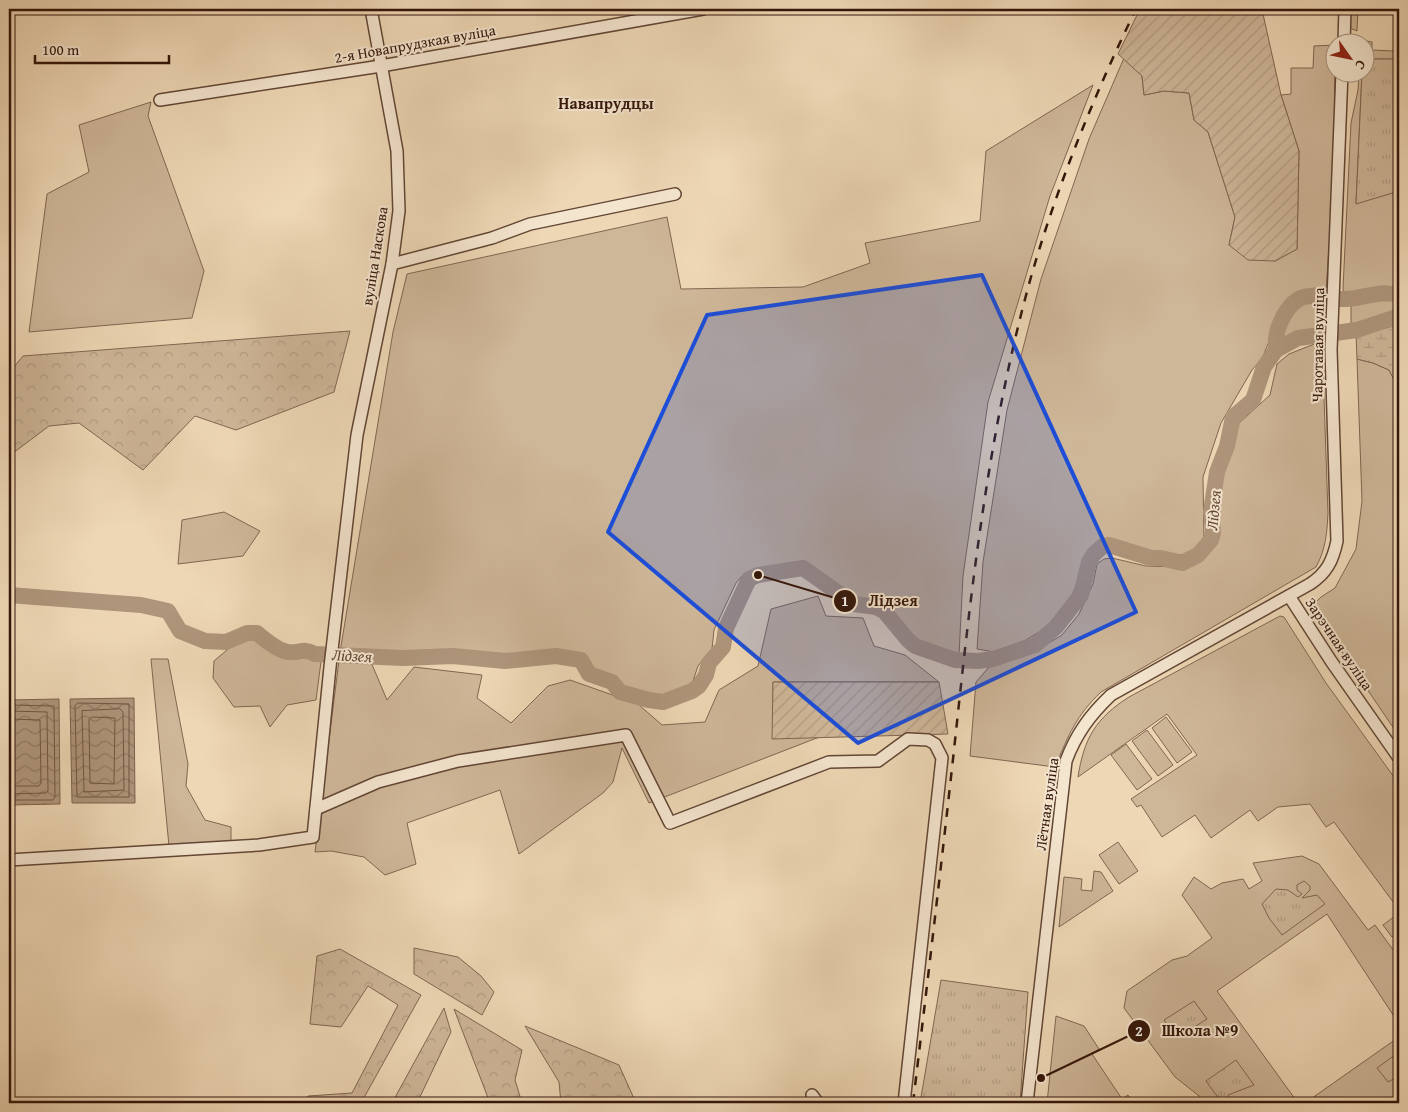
<svg xmlns="http://www.w3.org/2000/svg" width="1408" height="1112" font-family="'Gentium Book Plus',serif">
<style>
.grass{fill:#ceb698;stroke:#816651}
.forest{fill:url(#forest-crowns);stroke:#816651}
.wetland{fill:url(#wetland-marsh);stroke:#816651}
.park{fill:url(#park-tufts);stroke:#816651}
.garden{fill:url(#garden-furrows);stroke:#816651}
.water{fill:url(#water-waves);stroke:#7e624e}
.lines{fill:none;stroke-linecap:round;stroke-linejoin:round}
.shore{stroke:#725642;stroke-width:1}
.river{stroke:#af957b;stroke-width:16}
.minor-casing{stroke:#624635;stroke-width:14}
.minor{stroke:#f4e5cf;stroke-width:11}
.rail{stroke:#34160a;stroke-width:2.5;stroke-dasharray:9 9;stroke-linecap:butt}
.marked{fill:#1d4ed8;fill-opacity:0.2;stroke:#1d4ed8;stroke-width:4;stroke-linejoin:round}
.labels{text-anchor:middle;stroke-width:4;stroke-linejoin:round;paint-order:stroke}
.street-label{font-size:15px;fill:#34160a;stroke:#f4e5cf}
.neighbourhood-label{font-size:16px;font-weight:bold;fill:#34160a;stroke:#f4e5cf}
.water-label{font-size:16px;font-style:italic;fill:#654937;stroke:#f4e5cf}
.leader{fill:none;stroke:#34160a;stroke-width:2}
.callout-dot{fill:#34160a;stroke:#f4e5cf;stroke-width:2}
.mark-label{font-size:15px;text-anchor:middle;font-weight:bold;fill:#fff}
.callout-label{font-size:16px;text-anchor:middle;font-weight:bold;fill:#34160a;stroke:#f4e5cf;stroke-width:4;stroke-linejoin:round;paint-order:stroke}
</style>
<defs>
<pattern id="forest-crowns" width="20" height="18" patternUnits="userSpaceOnUse" patternTransform="scale(1.25)"><rect width="20" height="18" fill="#ceb698"/><path d="M2 6a3 3 0 1 1 6 0M12 15a3 3 0 1 1 6 0" fill="none" stroke="#b29c82"/></pattern>
<pattern id="wetland-marsh" width="20" height="14" patternUnits="userSpaceOnUse" patternTransform="scale(1.25)"><rect width="20" height="14" fill="#ceb698"/><path d="M1 5h8M5 5V1M11 12h8M15 12V8" fill="none" stroke="#b29c82"/></pattern>
<pattern id="park-tufts" width="24" height="20" patternUnits="userSpaceOnUse" patternTransform="scale(1.25)"><rect width="24" height="20" fill="#ceb698"/><path d="M3 7l-1-3M5 7V3M7 7l1-3M15 17l-1-3M17 17v-4M19 17l1-3" fill="none" stroke="#b29c82"/></pattern>
<pattern id="garden-furrows" width="10" height="10" patternUnits="userSpaceOnUse" patternTransform="scale(1.25)"><rect width="10" height="10" fill="#ceb698"/><path d="M-1 1l2-2M0 10L10 0M9 11l2-2" fill="none" stroke="#b29c82"/></pattern>
<pattern id="water-waves" width="16" height="10" patternUnits="userSpaceOnUse" patternTransform="scale(1.25)"><rect width="16" height="10" fill="#af957b"/><path d="M0 5q4-4 8 0t8 0" fill="none" stroke="#8f7963"/></pattern>
</defs>
<rect width="100%" height="100%" fill="#eed7b5"/>
<filter id="stains"><feTurbulence type="fractalNoise" baseFrequency=".004" numOctaves="4"/><feColorMatrix values="0 0 0 0 .2 0 0 0 0 .09 0 0 0 0 .02 0 0 0 .5 -.17"/></filter>
<radialGradient id="worn" r=".72"><stop offset=".6" stop-color="#630" stop-opacity="0"/><stop offset="1" stop-color="#630" stop-opacity=".3"/></radialGradient>
<g class="grass">
<polygon points="1350,9 1358,9 1357,31 1350,28"/>
<polygon points="1360,40 1372,42 1372,50 1394,51 1394,59 1366,59 1366,42 1360,42"/>
<polygon points="1335,45 1334,173 1326,291 1314,288 1290,297 1278,319 1262,359 1252,370 1221,423 1203,477 1204,542 1190,554 1163,556 1132,546 1105,542 1086,558 1068,607 1052,624 1026,640 994,652 977,649 983,562 1007,410 1041,279 1089,139 1124,58 1142,76 1144,95 1164,91 1189,93 1194,120 1208,132 1235,217 1229,245 1275,261 1297,249 1299,151 1281,95 1291,94 1291,68 1313,68 1314,46"/>
<polygon points="1359,73 1362,73 1356,203 1399,191 1399,292 1385,286 1344,295 1343,288 1351,123 1358,90"/>
<path d="M1093 85 1050 196 988 402 963 576 959 655 916 644 898 621 882 609 857 604 836 592 815 572 805 565 744 574 736 583 714 630 712 649 698 666 692 684C668 694 650 705 626 691 609 682 615 678 592 674L582 660 571 654 559 653 531 658 451 652 368 655 387 700 414 667 482 675 477 698 511 723 548 686 570 680 638 704 662 725 705 722 719 690 758 666 771 609 818 596 826 616 863 618 874 646 905 655 939 682H773V738L822 736 649 803 622 748 613 782 603 793 519 854 500 790 407 823 416 864 385 875 364 857 331 851 315 852 340 652 393 332 407 274 667 217 681 289 803 287 870 263 865 243 980 221 986 151Z"/>
<polygon points="151,102 148,116 204,271 192,318 29,332 47,194 89,172 79,125"/>
<path d="M1310 298 1326 300 1324 331 1297 337 1278 347C1277 334 1286 310 1297 301 1300 299 1306 299 1310 298Z"/>
<polygon points="1384,299 1399,301 1399,314 1351,327 1351,302"/>
<path d="M1322 341 1328 513C1327 532 1326 549 1316 567L1101 692C1076 716 1069 734 1055 767L970 756 976 682 989 667 1034 652 1062 635 1079 614 1093 584 1097 564 1104 559 1112 558 1146 566 1182 567 1196 563 1213 548 1219 530 1221 480 1238 424 1270 395 1277 364 1289 354Z"/>
<polygon points="1357,359 1373,363 1389,370 1399,389 1399,736 1311,607 1321,597 1335,588 1356,549 1362,501"/>
<polygon points="224,512 260,531 243,556 178,564 182,520"/>
<path d="M1280 616 1284 617 1326 683 1399 784V910L1334 822 1326 827 1310 804 1278 807 1258 821 1250 810 1211 838 1195 815 1162 837 1141 805 1137 807 1131 799 1197 755 1167 714 1078 777C1084 738 1096 718 1129 697Z"/>
<polygon points="247,633 257,633 266,642 288,653 307,649 322,654 316,700 287,705 270,727 260,706 234,707 213,678 214,661"/>
<polygon points="151,659 168,659 188,764 186,786 205,820 231,827 231,844 169,846"/>
<polygon points="1166,717 1192,752 1177,763 1152,728"/>
<polygon points="1147,730 1173,765 1158,776 1132,741"/>
<polygon points="1126,744 1152,779 1137,790 1111,755"/>
<polygon points="1118,842 1138,871 1119,884 1099,855"/>
<polygon points="1302,856 1319,864 1368,930 1375,925 1399,958 1395,964 1399,971 1399,1024 1327,914 1217,991 1298,1103 1208,1103 1175,1077 1124,1008 1127,991 1172,960 1187,956 1212,938 1182,895 1194,877 1211,889 1222,883 1243,879 1249,889 1262,881 1253,863"/>
<polygon points="1094,871 1101,872 1113,891 1059,927 1064,877 1082,879 1081,890 1092,891"/>
<polygon points="1399,913 1399,932 1392,937 1383,925"/>
<polygon points="1056,1016 1084,1026 1099,1049 1092,1054 1122,1099 1128,1095 1134,1103 1047,1103"/>
<polygon points="1399,1037 1399,1103 1305,1103"/>
</g>
<g class="forest">
<polygon points="350,331 334,392 236,430 195,416 143,470 79,423 49,426 9,456 9,373 23,356"/>
<polygon points="414,948 458,957 481,976 494,992 482,1015 414,974"/>
<polygon points="340,949 421,995 361,1103 307,1103 308,1096 352,1093 398,1005 368,986 341,1027 310,1024 317,956"/>
<polygon points="444,1008 451,1032 417,1103 392,1103"/>
<polygon points="454,1009 522,1050 515,1080 522,1103 490,1103"/>
<polygon points="525,1026 619,1065 636,1103 561,1103 559,1082"/>
</g>
<polygon class="wetland" points="1399,325 1399,389 1389,370 1373,363 1357,359 1356,334"/>
<g class="park">
<polygon points="1366,59 1394,59 1399,110 1399,191 1356,204 1362,73 1366,72"/>
<polygon points="1304,881 1310,886 1310,890 1302,898 1317,895 1325,904 1282,935 1269,918 1262,904 1276,889 1288,890 1298,897 1302,894 1297,890 1297,885"/>
<polygon points="941,980 1028,992 1020,1103 920,1103"/>
<polygon points="1194,1001 1207,1019 1177,1038 1164,1020"/>
<polygon points="1399,1052 1399,1076 1388,1082 1377,1068"/>
<polygon points="1236,1060 1254,1085 1228,1095 1231,1100 1222,1103 1206,1081"/>
</g>
<g class="garden">
<polygon points="1140,9 1181,9 1181,13 1263,14 1281,95 1299,151 1297,249 1275,261 1248,260 1229,245 1235,217 1208,132 1194,120 1189,93 1164,91 1144,95 1142,76 1118,54"/>
<polygon points="773,682 939,682 948,734 772,739"/>
</g>
<g class="water">
<polygon points="134,698 135,803 72,803 70,699"/>
<polygon points="59,699 60,804 9,805 9,700"/>
</g>
<g class="lines">
<g class="shore">
<polygon points="78,703 129,704 129,797 77,797 75,706"/>
<polyline points="9,705 54,706 55,797 53,800 9,800"/>
<polygon points="120,709 123,712 124,790 84,792 82,711"/>
<polyline points="9,711 47,712 48,791 46,793 9,794"/>
<polygon points="92,717 115,718 114,784 90,783 89,720"/>
<polyline points="9,719 40,720 41,783 39,786 9,786"/>
</g>
<g class="river">
<path d="M1276 350C1275 337 1277 329 1283 317 1301 284 1317 300 1346 299 1365 298 1380 290 1399 295"/>
<path d="M9 595 141 605 168 611 180 631 205 641 226 642 247 633H257C265 640 277 650 288 652 300 654 302 647 315 654L403 658 453 656 505 661 556 656 581 660 589 674 612 682 620 692 649 700 663 702 692 691 699 686 706 675 709 663 723 647 726 628 749 579 758 575 803 568 854 604 876 607 884 611 908 640 915 646 955 660 978 661 993 659 1035 645 1056 627 1081 595 1089 562 1094 554 1103 546 1109 545 1151 558H1161L1182 563 1198 555 1211 540 1213 532 1211 512 1217 472 1227 446 1233 417 1253 400 1264 367 1276 350 1298 338 1357 330 1399 316"/>
</g>
<g class="minor-casing">
<g id="minor">
<polyline points="9,9 11,9"/>
<polyline points="1344,42 1345,9"/>
<polyline points="160,100 381,66 703,9"/>
<polyline points="392,264 492,238 530,224 675,194"/>
<polyline points="1289,596 1331,661 1399,758"/>
<polyline points="316,809 378,782 458,761 626,735 670,823 829,762 878,761 908,739 928,740 935,744 942,758 904,1103"/>
<polyline points="9,860 259,845 313,837 330,667 357,435 392,264 399,211 397,151 371,9"/>
<polyline points="812,1095 818,1103"/>
<path d="M1027 1103 1066 761C1076 734 1090 715 1111 695L1310 584C1327 573 1333 560 1337 541L1331 350 1342 72"/>
</g>
</g>
<use href="#minor" class="minor"/>
<path class="rail" d="M913 1103C927 986 941 868 954 750 971 591 988 431 1031 277 1057 186 1095 93 1136 9"/>
</g>
<path class="marked" d="M982 275 1136 612 858 743 608 532 707 315Z"/>
<g class="labels">
<g class="street-label">
<text transform="translate(415 44) rotate(-10)" y="5">2-я Новапрудзкая вуліца</text>
<text transform="translate(375 256) rotate(-81)" y="5">вуліца Наскова</text>
<text transform="translate(1318 345) rotate(-89)" y="5">Чаротавая вуліца</text>
<text transform="translate(1339 644) rotate(56)" y="5">Зарэчная вуліца</text>
<text transform="translate(1047 804) rotate(-82)" y="5">Лётная вуліца</text>
</g>
<g class="neighbourhood-label">
<text x="606" y="109">Навапрудцы</text>
</g>
<g class="water-label">
<text transform="translate(1213 510) rotate(-85)" y="6">Лідзея</text>
<text transform="translate(352 655) rotate(3)" y="6">Лідзея</text>
</g>
</g>
<path class="leader" d="M758 575L845 601M1041 1078L1139 1031"/>
<g class="callout-dot">
<circle cx="758" cy="575" r="5"/>
<circle cx="1041" cy="1078" r="5"/>
<circle cx="845" cy="601" r="12"/>
<circle cx="1139" cy="1031" r="12"/>
</g>
<g class="mark-label">
<text x="845" y="606">1</text>
<text x="1139" y="1036">2</text>
</g>
<g class="callout-label">
<text x="893" y="606">Лідзея</text>
<text x="1200" y="1036">Школа №9</text>
</g>
<rect width="1408" height="1112" fill="none" stroke="#eed7b5" stroke-width="30"/>
<rect x="10" y="10" width="1388" height="1092" fill="none" stroke="#34160a" stroke-width="2.5"/>
<rect x="15" y="15" width="1378" height="1082" fill="none" stroke="#34160a"/>
<g transform="translate(1350 58) rotate(123)"><circle r="24" fill="#f4e5cf" stroke="#a79280"/>
<path d="M0-4L9 19L0 12L-9 19Z" fill="#8f2418"/>
<text y="-8" font-size="14" font-weight="bold" text-anchor="middle" fill="#34160a">С</text>
</g>
<path d="M35 55v8h134v-8" fill="none" stroke="#34160a" stroke-width="2.5"/>
<text x="42" y="55" font-size="15" fill="#34160a" stroke="#f4e5cf" stroke-width="4" paint-order="stroke">100 m</text>
<rect width="100%" height="100%" filter="url(#stains)"/>
<rect width="100%" height="100%" fill="url(#worn)"/>
</svg>
